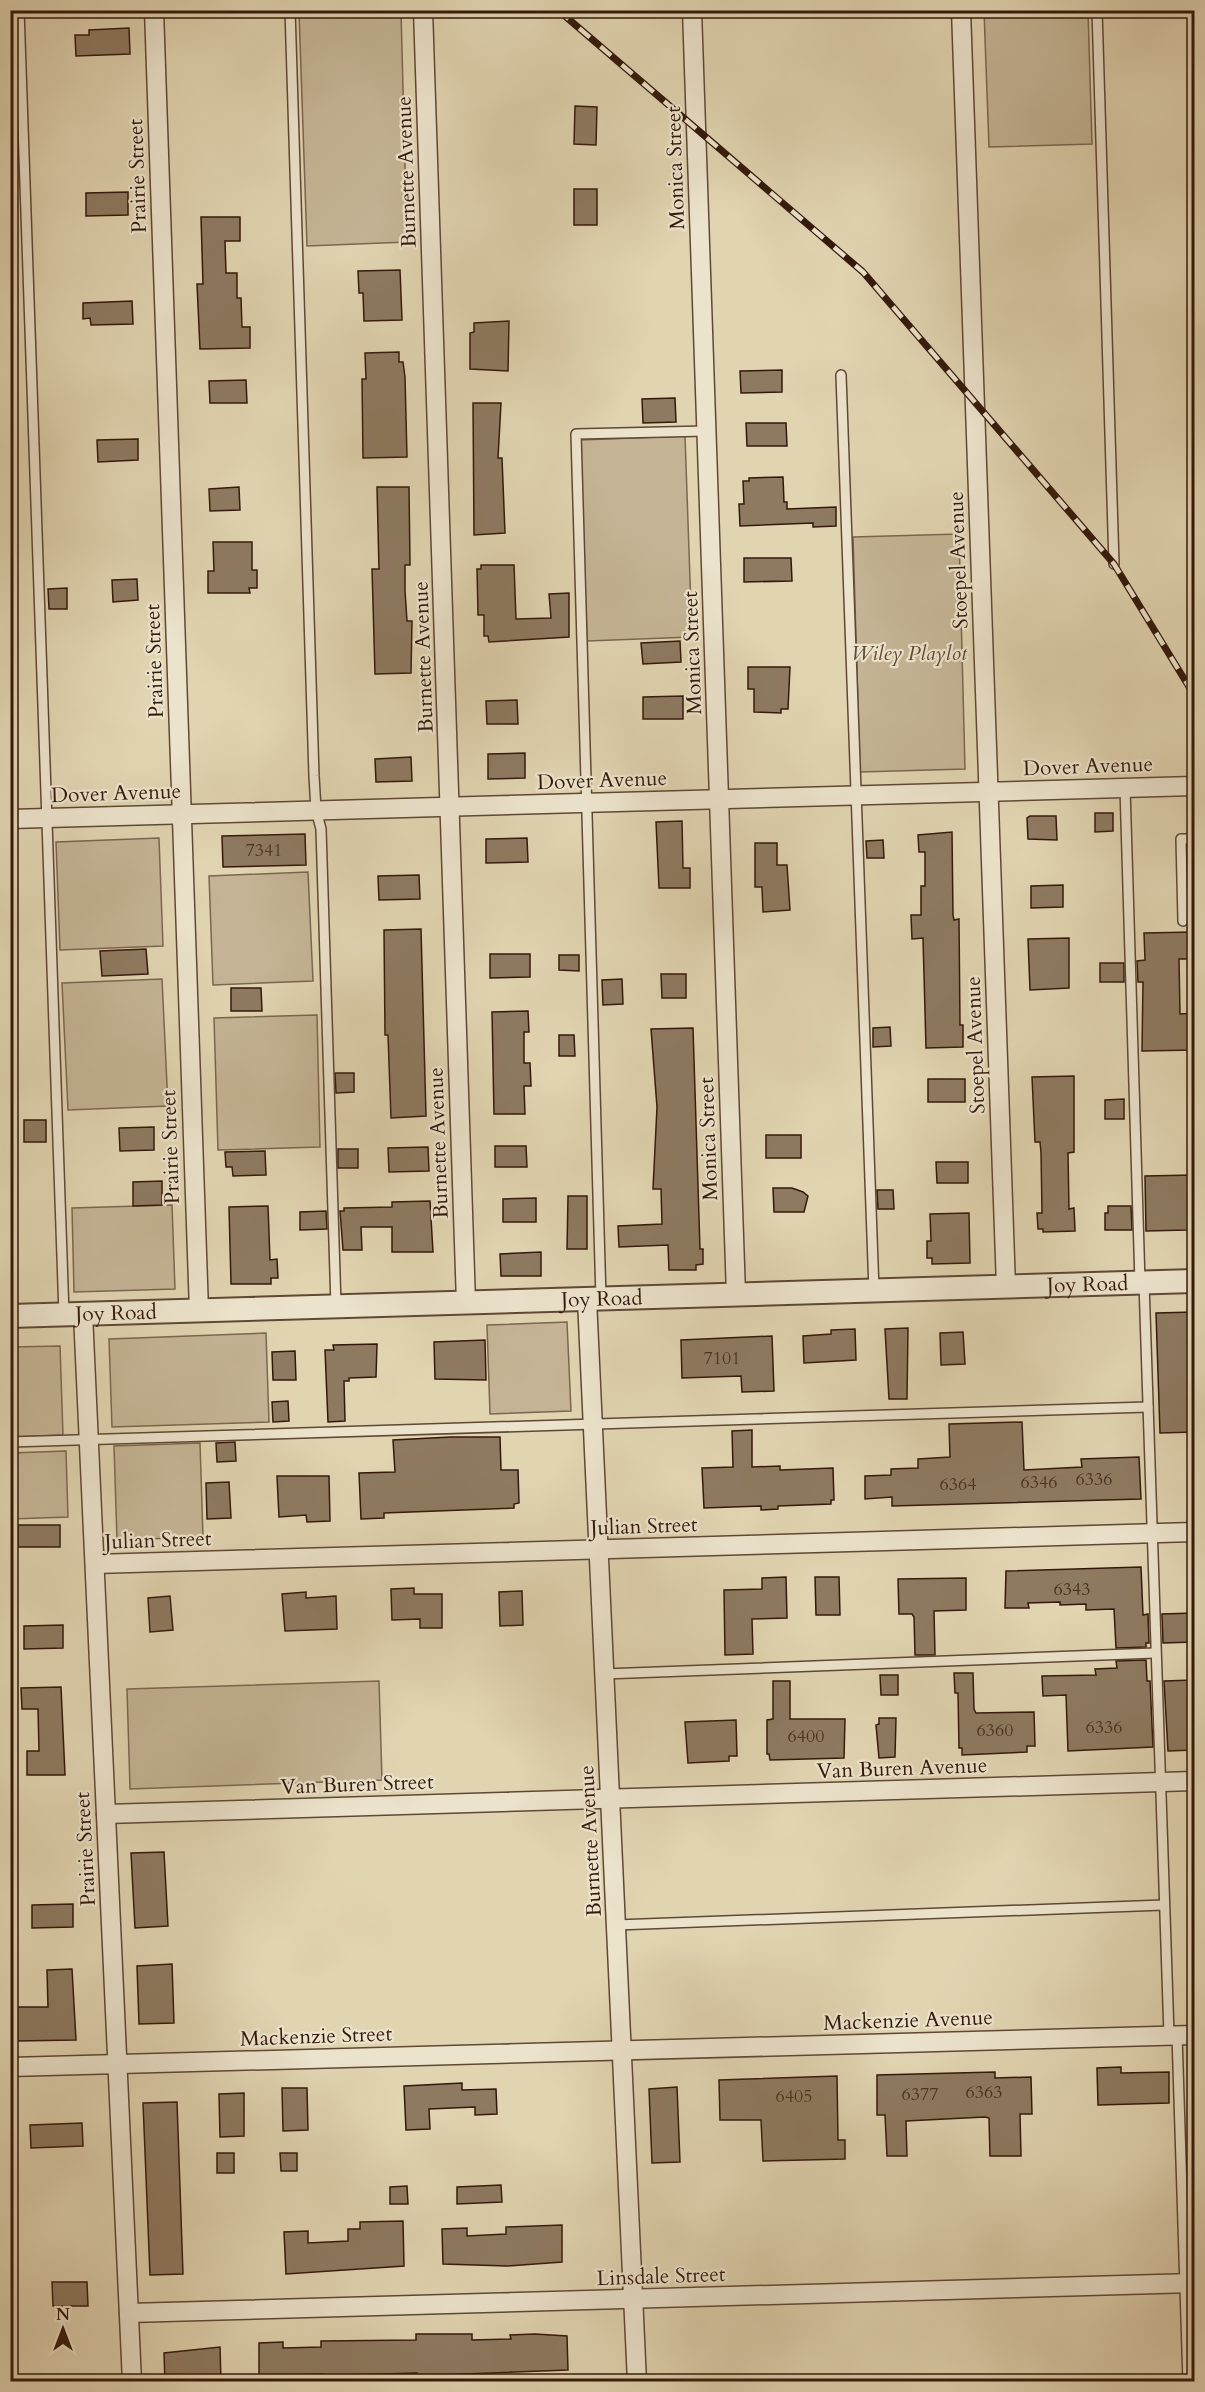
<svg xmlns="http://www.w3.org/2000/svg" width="1205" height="2392" font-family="Cardo,serif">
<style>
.green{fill:#c4b495;stroke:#7c6650;stroke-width:1.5}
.building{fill:#8e7a61;stroke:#34190b;stroke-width:1.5}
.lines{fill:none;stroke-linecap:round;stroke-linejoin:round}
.service-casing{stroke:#5f4834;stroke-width:12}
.minor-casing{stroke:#5f4834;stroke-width:21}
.tertiary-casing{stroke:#5f4834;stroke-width:26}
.service{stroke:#ece3cc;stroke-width:9}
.minor{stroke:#ece3cc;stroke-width:18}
.tertiary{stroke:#ece3cc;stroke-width:22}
.rail-casing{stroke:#34190b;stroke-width:7}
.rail{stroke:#ece3cc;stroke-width:4.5;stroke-dasharray:14;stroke-linecap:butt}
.labels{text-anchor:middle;stroke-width:4.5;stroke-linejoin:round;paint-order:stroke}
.number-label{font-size:18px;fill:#4a3120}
.street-label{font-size:21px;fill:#34190b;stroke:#ece3cc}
.park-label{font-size:21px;font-style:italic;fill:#5f4834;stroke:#ece3cc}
</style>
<rect width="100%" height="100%" fill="#e1d4b1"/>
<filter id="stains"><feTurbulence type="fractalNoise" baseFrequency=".00333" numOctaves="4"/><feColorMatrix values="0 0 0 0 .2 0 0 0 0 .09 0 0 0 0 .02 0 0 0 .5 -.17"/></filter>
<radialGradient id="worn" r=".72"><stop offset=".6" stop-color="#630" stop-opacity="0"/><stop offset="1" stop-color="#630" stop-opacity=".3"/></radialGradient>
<g class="green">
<polygon points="299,11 401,11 407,242 307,246"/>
<polygon points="984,11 1088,11 1092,144 989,147"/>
<polygon points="685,436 692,637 587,641 580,440"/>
<polygon points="959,534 965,769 860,772 853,537"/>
<polygon points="159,838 163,946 60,950 56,842"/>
<polygon points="308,872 313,981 213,985 209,876"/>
<polygon points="162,979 168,1106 68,1110 62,983"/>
<polygon points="317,1015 320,1147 218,1150 214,1018"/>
<polygon points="172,1205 175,1289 74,1292 72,1208"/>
<polygon points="567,1322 571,1411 490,1414 487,1325"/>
<polygon points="266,1333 269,1422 112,1427 109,1339"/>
<polygon points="60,1346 63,1435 11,1437 11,1347"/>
<polygon points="200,1443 203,1537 117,1540 114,1446"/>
<polygon points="66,1451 68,1517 11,1519 11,1453"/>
<polygon points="379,1681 382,1780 130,1789 127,1689"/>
</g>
<g class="building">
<polygon points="129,28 130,54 76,56 75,35 89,35 89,30"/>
<polygon points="575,106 597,107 596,145 574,144"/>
<rect x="574" y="189" width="23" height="36"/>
<polygon points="128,192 128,215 86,216 86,193"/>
<polygon points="201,217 240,217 240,241 225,241 226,273 237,273 237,298 241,298 242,327 250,327 250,348 200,349 197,284 203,284"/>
<polygon points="400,270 402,320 364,321 363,293 359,293 358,271"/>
<polygon points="132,301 133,324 91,325 90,318 83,319 83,303"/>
<polygon points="509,321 508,371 470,369 470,333 474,332 474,323"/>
<polygon points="399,352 399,362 403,362 405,377 407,457 363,458 362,379 366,379 365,353"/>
<polygon points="782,370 782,392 741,393 740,371"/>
<polygon points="246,380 247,403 210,403 209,381"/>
<polygon points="675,398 676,422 643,423 642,399"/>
<polygon points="473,403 501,403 498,458 502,458 505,533 474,535"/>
<polygon points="746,423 786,423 787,446 747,446"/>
<polygon points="138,439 138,460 98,462 97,440"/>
<polygon points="783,477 784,502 787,502 787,509 836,507 836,526 813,527 813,523 740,526 739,504 744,504 743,481 749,481 749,478"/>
<polygon points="239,487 240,510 210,511 209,489"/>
<polygon points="377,487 409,487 410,565 405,565 405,591 407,621 412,621 411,673 375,674 372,569 379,569"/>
<polygon points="213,542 252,542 252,570 257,570 257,588 249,588 250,593 208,593 208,571 214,571"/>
<polygon points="744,558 791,558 792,581 744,582"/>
<polygon points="481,565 514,565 516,619 551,618 549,594 569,593 569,637 489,642 488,636 484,636 484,615 478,615 477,569 481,569"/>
<polygon points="137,579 138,600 113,602 112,580"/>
<polygon points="67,588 67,609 49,609 48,589"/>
<polygon points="680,641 681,662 643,664 641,643"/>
<polygon points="748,667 790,667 788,709 781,709 781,713 754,712 754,689 748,689"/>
<polygon points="683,696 683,719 643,719 643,697"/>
<polygon points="517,700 518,724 487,724 486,701"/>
<polygon points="525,753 525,778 488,779 488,754"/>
<polygon points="411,757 412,781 376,782 375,759"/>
<polygon points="1095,813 1113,813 1113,831 1095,832"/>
<polygon points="1030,816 1056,816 1057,840 1028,839 1027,818"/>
<polygon points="682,821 683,868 690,868 690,888 659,888 656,822"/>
<polygon points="952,832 953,915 954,920 959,919 960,1025 963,1025 963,1047 926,1048 923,938 912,939 911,915 921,915 921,886 925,886 925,852 919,852 918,835"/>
<polygon points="305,834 306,865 223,867 222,836"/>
<polygon points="527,838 528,862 486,863 486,839"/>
<polygon points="883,840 884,858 867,858 866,841"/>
<polygon points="755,843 777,843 777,865 787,865 790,910 763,912 762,887 755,887"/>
<polygon points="419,875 420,899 379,900 378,876"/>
<polygon points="1063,885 1063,907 1031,908 1031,886"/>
<polygon points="421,929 426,1116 391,1118 388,1035 385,1035 384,930"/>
<polygon points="1194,932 1194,959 1179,959 1180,1014 1194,1013 1194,1050 1142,1051 1143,982 1138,982 1137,961 1145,960 1144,933"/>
<polygon points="1069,938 1069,988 1030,990 1028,939"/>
<polygon points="146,949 148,974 102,976 100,951"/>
<polygon points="490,954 530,954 530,977 490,978"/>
<polygon points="559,955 579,955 579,971 559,970"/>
<rect x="1100" y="963" width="24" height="19"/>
<polygon points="661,974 686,974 686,998 662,998"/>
<polygon points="622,979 623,1004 603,1005 602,980"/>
<polygon points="231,988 261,988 262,1011 231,1011"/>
<polygon points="528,1011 529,1032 524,1032 524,1063 530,1063 531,1086 524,1086 525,1114 494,1114 492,1012"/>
<polygon points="890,1027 891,1046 873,1047 873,1028"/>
<polygon points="693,1028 700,1249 703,1249 703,1264 696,1265 696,1270 669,1270 668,1245 619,1247 618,1226 662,1224 661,1189 653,1189 657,1107 651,1029"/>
<polygon points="559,1035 574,1035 575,1056 559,1056"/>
<polygon points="335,1073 354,1073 354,1092 336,1093"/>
<polygon points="1074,1076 1074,1152 1068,1153 1069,1209 1074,1208 1075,1231 1043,1232 1043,1229 1038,1229 1037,1213 1042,1213 1041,1153 1040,1142 1035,1142 1032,1077"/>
<rect x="928" y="1079" width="37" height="23"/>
<polygon points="1124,1099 1124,1119 1105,1119 1105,1100"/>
<rect x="24" y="1120" width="22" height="22"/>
<polygon points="154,1127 154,1150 120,1151 119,1128"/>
<rect x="766" y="1135" width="35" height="23"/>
<polygon points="495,1146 526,1146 527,1167 495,1167"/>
<polygon points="428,1147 429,1171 389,1172 388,1148"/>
<rect x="338" y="1149" width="20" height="19"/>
<polygon points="265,1151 266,1175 233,1176 232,1167 226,1167 225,1152"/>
<polygon points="936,1162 968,1162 968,1183 937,1183"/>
<polygon points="1194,1175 1194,1221 1187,1230 1146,1231 1145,1176"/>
<polygon points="162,1181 162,1205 133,1206 133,1182"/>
<polygon points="773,1188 792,1188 803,1192 808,1196 804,1212 774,1212"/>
<polygon points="877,1190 893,1190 894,1209 878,1209"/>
<polygon points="568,1196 587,1196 587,1249 567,1249"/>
<polygon points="536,1198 536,1222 503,1222 503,1199"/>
<polygon points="430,1201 433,1252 392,1252 392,1227 361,1227 362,1250 343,1250 340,1211 344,1211 344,1208 392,1207 392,1202"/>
<polygon points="268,1206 270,1260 277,1259 278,1278 271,1278 271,1284 231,1284 229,1207"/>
<polygon points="1108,1206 1131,1206 1132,1230 1105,1230 1105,1213 1108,1213"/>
<polygon points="326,1211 327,1229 300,1230 300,1212"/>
<polygon points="969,1213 970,1263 932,1264 932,1258 927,1258 927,1241 931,1241 930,1214"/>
<polygon points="541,1252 541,1276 501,1276 500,1254"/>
<polygon points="1194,1312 1194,1432 1160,1433 1156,1313"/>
<polygon points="908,1328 907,1399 889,1399 885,1329"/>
<polygon points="855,1329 856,1360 804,1363 803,1336 831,1334 831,1330"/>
<polygon points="963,1332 965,1364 941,1365 940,1333"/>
<polygon points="772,1336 774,1391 742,1392 741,1376 682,1378 681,1340"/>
<polygon points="485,1340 486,1380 435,1379 434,1342"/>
<polygon points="377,1344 376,1377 349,1378 349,1381 344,1381 345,1421 328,1422 325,1350 334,1350 333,1345"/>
<polygon points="295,1351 296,1380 273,1380 272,1352"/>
<polygon points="288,1401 289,1421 273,1422 272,1402"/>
<polygon points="1022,1422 1024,1470 1082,1467 1081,1459 1139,1457 1141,1499 892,1506 892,1497 865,1499 865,1476 891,1475 891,1469 918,1468 918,1459 950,1457 949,1424"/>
<polygon points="752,1430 752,1467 780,1466 780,1470 833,1468 834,1500 831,1500 831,1504 778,1506 778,1509 761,1510 761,1506 704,1508 702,1468 733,1467 732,1431"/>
<polygon points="451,1437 500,1437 501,1470 518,1470 519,1503 514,1504 514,1508 384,1513 384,1518 361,1519 359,1473 395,1472 393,1440"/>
<polygon points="235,1442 236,1461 217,1462 216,1443"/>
<polygon points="277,1476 329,1476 330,1521 307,1522 306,1515 279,1517"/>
<polygon points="229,1482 231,1518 207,1519 206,1483"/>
<rect x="18" y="1525" width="42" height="22"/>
<polygon points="1141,1567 1143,1615 1148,1614 1149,1643 1146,1643 1146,1647 1116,1648 1114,1609 1086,1610 1086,1604 1060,1605 1060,1602 1028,1603 1029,1608 1005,1608 1006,1571"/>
<polygon points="786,1577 787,1618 752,1619 753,1654 725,1655 724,1590 762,1589 762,1578"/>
<polygon points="815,1577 839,1577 840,1615 816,1615"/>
<polygon points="966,1578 966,1610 934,1611 935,1655 915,1655 914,1617 912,1614 899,1614 898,1579"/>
<polygon points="414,1588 414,1594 442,1594 442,1628 420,1628 420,1619 392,1620 391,1589"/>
<polygon points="522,1591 523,1625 500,1626 499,1592"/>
<polygon points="306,1592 306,1598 336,1596 337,1629 285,1631 282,1594"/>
<polygon points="170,1596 173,1630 150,1632 148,1598"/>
<polygon points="1194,1613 1194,1642 1163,1643 1162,1614"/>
<polygon points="63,1625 63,1648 24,1649 24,1626"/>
<polygon points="1146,1660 1147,1681 1150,1681 1153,1747 1068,1751 1066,1695 1043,1696 1042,1676 1096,1675 1095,1669 1117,1668 1116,1661"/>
<polygon points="954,1673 973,1673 974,1709 976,1713 1034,1712 1035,1746 1027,1746 1027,1752 962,1755 962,1748 959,1748 958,1693 955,1693"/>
<polygon points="880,1675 898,1675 898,1695 881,1695"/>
<polygon points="1194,1680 1194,1750 1168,1751 1164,1681"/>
<polygon points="773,1681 790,1681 790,1719 845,1719 844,1758 770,1760 769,1754 767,1754 767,1720 773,1719"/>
<polygon points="61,1687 65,1775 27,1775 27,1751 39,1751 38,1709 22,1709 21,1688"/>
<polygon points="879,1718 896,1718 895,1757 879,1758 876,1725 879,1724"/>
<polygon points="736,1720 737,1756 729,1756 729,1761 688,1763 685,1722"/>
<polygon points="164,1852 168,1926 135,1928 131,1853"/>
<polygon points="73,1904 73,1927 32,1928 32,1905"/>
<polygon points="172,1964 174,2023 139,2024 137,1966"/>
<polygon points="72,1969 76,2040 15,2041 15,2007 48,2007 47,1970"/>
<polygon points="1121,2067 1121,2073 1169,2072 1169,2103 1098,2105 1097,2068"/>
<polygon points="995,2072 995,2078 1031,2077 1032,2114 1020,2114 1021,2156 990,2156 989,2118 985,2117 906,2121 907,2156 887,2156 885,2115 877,2115 877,2075"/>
<polygon points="837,2076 838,2140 845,2140 845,2159 763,2161 761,2120 720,2120 719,2080"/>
<polygon points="462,2083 462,2090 496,2089 497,2114 475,2115 475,2107 429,2109 430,2129 406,2130 404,2086"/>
<polygon points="677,2087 680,2162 652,2163 649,2089"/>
<polygon points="282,2088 307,2088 308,2130 283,2131"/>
<polygon points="244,2093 244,2136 220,2137 219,2094"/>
<polygon points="177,2102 183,2274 150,2275 143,2103"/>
<polygon points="82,2123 83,2146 31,2148 30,2125"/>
<rect x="217" y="2153" width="17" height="20"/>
<polygon points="280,2153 297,2153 297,2171 281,2171"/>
<polygon points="501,2185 502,2202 457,2204 457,2187"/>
<polygon points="407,2186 408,2204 390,2204 390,2187"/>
<polygon points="403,2221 404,2266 286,2274 284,2232 308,2231 308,2243 348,2241 348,2229 360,2229 360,2222"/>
<polygon points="562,2225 562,2262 507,2266 443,2264 442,2229 467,2228 467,2236 506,2234 506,2227"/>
<polygon points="52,2282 87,2282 88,2306 53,2306"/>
<polygon points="416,2334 472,2334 472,2340 511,2339 510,2335 535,2334 567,2336 568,2370 441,2375 441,2379 417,2380 417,2373 346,2375 346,2379 322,2379 322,2374 259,2376 259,2343 283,2342 283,2348 321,2347 321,2341 416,2340"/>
<polygon points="220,2347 221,2382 165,2382 164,2353"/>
</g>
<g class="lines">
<g class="service-casing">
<g id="service">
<polyline points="19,10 64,1315"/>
<polyline points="290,10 314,776 316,810 321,829 336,1306"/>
<polyline points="1097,10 1114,564"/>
<polyline points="841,375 874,1291"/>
<polyline points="1125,788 1140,1283"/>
<polyline points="1183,921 1181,839 1194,839"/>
<polyline points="1144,1283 1169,2035"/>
<polyline points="601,1299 576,434 706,431"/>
<polyline points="10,1442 1148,1407"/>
<polyline points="604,1674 1155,1653"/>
<polyline points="616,1925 1164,1905"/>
<polyline points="1177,2035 1188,2382"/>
</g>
</g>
<g class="minor-casing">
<g id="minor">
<polyline points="154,10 199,1311"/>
<polyline points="423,10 466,1303"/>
<polyline points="692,10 736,1295"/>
<polyline points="961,10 1006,1287"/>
<polyline points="10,819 1194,786"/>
<polyline points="587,1299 637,2382"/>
<polyline points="83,1314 132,2382"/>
<polyline points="95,1564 1194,1532"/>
<polyline points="106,1814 1194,1781"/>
<polyline points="10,2067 1194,2035"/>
<polyline points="129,2313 1194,2283"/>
</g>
</g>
<g class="tertiary-casing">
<g id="tertiary">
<path id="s1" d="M10 1316 1194 1281"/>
</g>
</g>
<use href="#service" class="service"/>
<use href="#minor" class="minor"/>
<use href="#tertiary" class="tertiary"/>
<g class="rail-casing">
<polyline id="rail" points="558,10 863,272 1114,564 1194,695"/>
</g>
<use href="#rail" class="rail"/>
</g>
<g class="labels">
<g class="number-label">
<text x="264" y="856">7341</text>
<text x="722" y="1364">7101</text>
<text x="1094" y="1485">6336</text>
<text x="1039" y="1488">6346</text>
<text x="958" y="1490">6364</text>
<text x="1072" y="1595">6343</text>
<text x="1104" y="1733">6336</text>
<text x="995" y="1736">6360</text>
<text x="806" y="1742">6400</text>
<text x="984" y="2098">6363</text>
<text x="920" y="2100">6377</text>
<text x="794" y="2102">6405</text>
</g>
<g class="street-label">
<text transform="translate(675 168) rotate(-92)" y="7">Monica Street</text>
<text transform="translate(406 172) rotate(-92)" y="7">Burnette Avenue</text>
<text transform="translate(137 176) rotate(-92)" y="7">Prairie Street</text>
<text transform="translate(958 560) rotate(-92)" y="7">Stoepel Avenue</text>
<text transform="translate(692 653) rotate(-92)" y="7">Monica Street</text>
<text transform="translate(423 657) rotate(-92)" y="7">Burnette Avenue</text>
<text transform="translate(154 661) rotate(-92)" y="7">Prairie Street</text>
<text transform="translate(1088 766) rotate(-2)" y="7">Dover Avenue</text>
<text transform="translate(602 780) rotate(-2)" y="7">Dover Avenue</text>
<text transform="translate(116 793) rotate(-2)" y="7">Dover Avenue</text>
<text transform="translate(975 1045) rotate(-92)" y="7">Stoepel Avenue</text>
<text transform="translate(708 1139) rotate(-92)" y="7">Monica Street</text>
<text transform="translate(438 1143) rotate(-92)" y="7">Burnette Avenue</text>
<text transform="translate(170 1147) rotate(-92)" y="7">Prairie Street</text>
<text dy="7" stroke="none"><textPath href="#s1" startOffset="1078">Joy Road</textPath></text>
<text dy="7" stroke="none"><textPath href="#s1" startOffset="592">Joy Road</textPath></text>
<text dy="7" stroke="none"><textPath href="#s1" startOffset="106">Joy Road</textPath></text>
<text transform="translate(644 1526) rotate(-2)" y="7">Julian Street</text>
<text transform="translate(158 1540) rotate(-2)" y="7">Julian Street</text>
<text transform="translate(902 1768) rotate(-2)" y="7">Van Buren Avenue</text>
<text transform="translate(357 1784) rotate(-2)" y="7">Van Buren Street</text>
<text transform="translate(590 1841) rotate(-93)" y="7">Burnette Avenue</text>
<text transform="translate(85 1849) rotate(-93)" y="7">Prairie Street</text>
<text transform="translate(908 2020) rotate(-2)" y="7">Mackenzie Avenue</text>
<text transform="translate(316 2036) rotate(-2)" y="7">Mackenzie Street</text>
<text transform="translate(661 2276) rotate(-2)" y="7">Linsdale Street</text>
</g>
<g class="park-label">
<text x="909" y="660">Wiley Playlot</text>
</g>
</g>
<rect width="1205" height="2392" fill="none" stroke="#e1d4b1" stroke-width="36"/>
<rect x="12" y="12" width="1181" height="2368" fill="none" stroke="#34190b" stroke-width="3"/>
<rect x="18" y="18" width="1169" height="2356" fill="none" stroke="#34190b" stroke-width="1.5"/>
<g transform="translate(63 2329)" stroke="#ece3cc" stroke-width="4.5" paint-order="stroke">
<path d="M0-4.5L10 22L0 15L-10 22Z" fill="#34190b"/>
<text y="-9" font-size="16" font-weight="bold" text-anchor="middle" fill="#34190b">N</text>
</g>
<rect width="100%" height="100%" filter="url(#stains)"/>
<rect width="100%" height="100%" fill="url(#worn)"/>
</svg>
